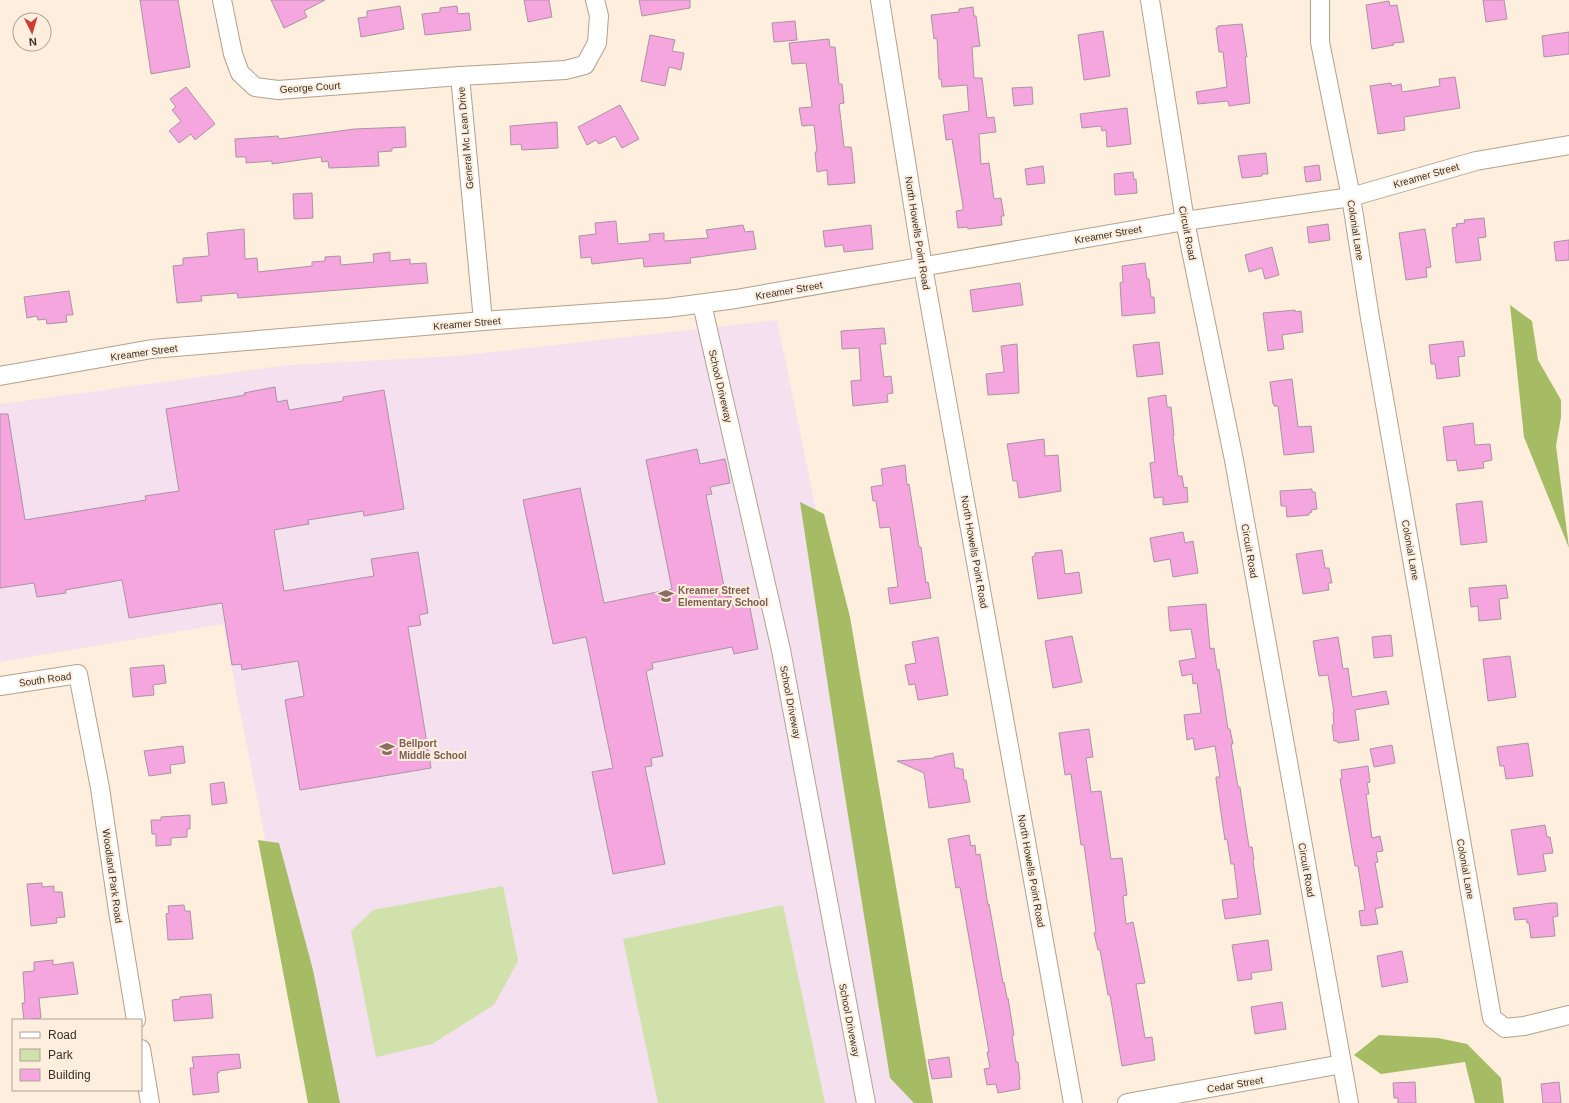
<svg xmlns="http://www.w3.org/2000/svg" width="1569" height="1103" font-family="Helvetica,sans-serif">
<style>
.education{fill:#f4e0ef}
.green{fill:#d1e1ab}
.forest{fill:#a5bc64}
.building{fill:#f5a6de;stroke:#aa93a3}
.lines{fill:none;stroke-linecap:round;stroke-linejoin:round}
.street-casing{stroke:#b3a18d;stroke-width:20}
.street{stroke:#fff;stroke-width:18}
.labels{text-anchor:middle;stroke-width:4;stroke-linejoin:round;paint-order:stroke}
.street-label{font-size:10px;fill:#383028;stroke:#feeedd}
.education-label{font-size:10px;font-weight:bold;fill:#785e54;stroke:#feeedd;text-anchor:start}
</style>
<rect width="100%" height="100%" fill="#feeedd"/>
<polygon class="education" points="777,320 883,836 933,1103 317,1103 223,624 0,662 0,404 290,365 456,356"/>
<g class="green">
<polygon points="503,886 518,961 494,1005 432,1044 376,1057 351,931 373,910"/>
<polygon points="783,905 825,1103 658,1103 623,939"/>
</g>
<g class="forest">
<polygon points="1510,305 1532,321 1538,360 1561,400 1561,417 1556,446 1569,548 1524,437"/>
<polygon points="800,502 824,514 850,617 933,1103 914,1103 890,1078 840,765"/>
<polygon points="258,840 279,843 313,970 340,1103 308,1103"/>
<polygon points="1379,1035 1438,1038 1467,1044 1501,1078 1504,1103 1475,1103 1465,1062 1381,1074 1354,1055"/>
</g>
<g class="building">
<polygon points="140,0 178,0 190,67 151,74"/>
<polygon points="271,0 325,0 304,11 307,17 284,28"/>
<polygon points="524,0 549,0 552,17 528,22"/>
<polygon points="639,0 690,0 690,8 642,16"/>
<polygon points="1483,0 1504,0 1507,19 1486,22"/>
<polygon points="1389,1 1390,6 1397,5 1404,42 1393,43 1394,45 1372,49 1366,5"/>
<polygon points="400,6 404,29 361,37 358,18 367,17 367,11"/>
<polygon points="457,6 458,14 469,13 471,30 425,35 422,14 440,12 440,8"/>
<polygon points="973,7 974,16 976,16 980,46 972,47 974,78 982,78 987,118 994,117 996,132 979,134 981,164 989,163 994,199 1001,198 1004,216 1001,216 1002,225 968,229 967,227 958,228 956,211 963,210 963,206 952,139 946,140 943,115 969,111 967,85 942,87 941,79 939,79 937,38 934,39 931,15 959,12 959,9"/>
<polygon points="795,21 797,40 774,42 772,23"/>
<polygon points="1242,24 1247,57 1245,57 1250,103 1229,106 1228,101 1198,104 1196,92 1227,87 1223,52 1219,52 1216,28 1218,28 1218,26"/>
<polygon points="1103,31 1110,76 1084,80 1078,35"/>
<polygon points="1569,32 1569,54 1544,57 1542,36"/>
<polygon points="650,35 675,40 672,51 684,53 681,70 669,67 665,86 641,81"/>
<polygon points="829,39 830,47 835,47 839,84 842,84 844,103 839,104 844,147 851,147 852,152 855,183 828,185 827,170 817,172 815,152 817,152 814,125 802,126 799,108 812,107 806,63 792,64 789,43"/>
<polygon points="1455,77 1460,108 1404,117 1405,130 1378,134 1370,86 1391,83 1392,86 1401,84 1402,92 1440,86 1439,79"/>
<polygon points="186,87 215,124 195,140 191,134 179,143 169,131 181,121 172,110 176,107 170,99"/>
<polygon points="1032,87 1033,104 1014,106 1012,88"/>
<polygon points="620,105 639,139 622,148 615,136 599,144 596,140 587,145 578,127"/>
<polygon points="1127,108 1131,144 1107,147 1106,130 1102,131 1101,126 1082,128 1080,114"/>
<polygon points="557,122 558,148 522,150 521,144 511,145 510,126"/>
<polygon points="405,127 406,147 392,148 392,151 378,152 379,166 329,168 328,161 322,162 321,157 272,164 272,161 246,163 246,157 236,157 235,139 278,136 279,139 355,129"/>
<polygon points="1266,153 1268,174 1262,174 1262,176 1242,178 1238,156"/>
<polygon points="1319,165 1321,180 1306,182 1304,167"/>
<polygon points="1043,166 1045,183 1027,185 1025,169"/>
<polygon points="1133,172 1134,180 1136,179 1137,193 1115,195 1114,174"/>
<polygon points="312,193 313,218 294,219 293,194"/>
<polygon points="1484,218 1486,237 1478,238 1481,260 1456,263 1452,228 1457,227 1456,224 1465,223 1464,220"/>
<polygon points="616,221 618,244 650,241 649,234 664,233 664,241 708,238 706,230 743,225 745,232 753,231 756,249 690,258 691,263 644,267 643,258 592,264 591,257 581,258 579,236 596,234 595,223"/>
<polygon points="1328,224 1330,240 1309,243 1307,227"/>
<polygon points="871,225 873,249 844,252 843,245 825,247 823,231"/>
<polygon points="244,229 245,259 257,258 258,272 312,266 312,262 325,261 325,257 340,256 341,265 374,262 373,254 390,252 390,261 410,259 410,264 426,263 428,283 238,298 237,293 201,296 202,301 177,303 173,266 183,265 183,258 209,256 207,233"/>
<polygon points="1425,229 1431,267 1426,268 1427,277 1406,280 1399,233"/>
<polygon points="1569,240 1569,260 1556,261 1554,242"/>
<polygon points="1272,247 1279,275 1265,279 1262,268 1249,272 1245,255"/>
<polygon points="1145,263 1147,279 1149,279 1151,297 1154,297 1155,313 1122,316 1120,283 1123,282 1122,266"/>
<polygon points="1020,283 1023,305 973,312 970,290"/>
<polygon points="69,291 73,315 66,315 67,322 47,324 46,319 38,320 37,316 27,318 24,297"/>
<polygon points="1295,310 1295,312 1301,311 1303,332 1282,335 1284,349 1268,351 1263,313"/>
<polygon points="884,328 886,344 880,344 884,377 891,376 893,393 887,394 888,402 853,406 851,381 861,380 859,348 842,349 841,331"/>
<polygon points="1463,341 1465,356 1458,357 1460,376 1437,379 1435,364 1431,364 1429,345"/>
<polygon points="1159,342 1163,374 1137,377 1133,345"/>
<polygon points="1017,344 1019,393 988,395 986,374 1004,372 1001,346"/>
<polygon points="1292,379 1298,427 1311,426 1314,452 1284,455 1278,406 1274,406 1274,404 1273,404 1270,382"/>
<polygon points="275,387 277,402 287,400 289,410 343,401 343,397 384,390 404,509 364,516 363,511 308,520 309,524 274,530 284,591 374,576 371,559 418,552 428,613 419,615 421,625 408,627 431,768 300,790 285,700 304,696 298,661 242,670 241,664 232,665 222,603 129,618 122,580 65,590 66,593 37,597 34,583 0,588 0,414 8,414 25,520 146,500 145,496 179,491 166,409 245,395 244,393"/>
<polygon points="1166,395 1167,407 1171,407 1174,435 1173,436 1178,476 1182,476 1184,488 1187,487 1188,502 1163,505 1163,497 1154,498 1150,463 1155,462 1148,398"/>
<polygon points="1473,423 1475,445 1490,444 1492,460 1483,462 1484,468 1458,471 1456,460 1447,461 1443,427"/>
<polygon points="1044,439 1045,456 1058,455 1061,491 1019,498 1017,481 1013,481 1007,444"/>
<polygon points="697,449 700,464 725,459 730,483 710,487 712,494 706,495 726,597 731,596 733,606 749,603 758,649 734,654 732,647 652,663 653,669 646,671 663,756 651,758 652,766 645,767 665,864 613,874 592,772 613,768 586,637 553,644 523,500 580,488 604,603 672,589 646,460"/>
<polygon points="905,465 907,485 909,484 919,547 921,547 926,583 928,582 931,598 890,604 888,588 898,587 890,527 880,528 876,501 873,501 871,487 883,485 881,469"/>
<polygon points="1312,489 1312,492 1315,492 1317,509 1311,510 1312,512 1309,513 1309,515 1287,517 1286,506 1281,506 1280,491"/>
<polygon points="1482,501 1487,542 1461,545 1456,504"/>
<polygon points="1183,532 1185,543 1193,541 1198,573 1173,577 1170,559 1154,562 1150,538"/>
<polygon points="1062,550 1065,574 1079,572 1082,593 1038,599 1032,557 1035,556 1035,553"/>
<polygon points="1322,550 1325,568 1329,568 1332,583 1328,583 1329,590 1303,594 1296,554"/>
<polygon points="1506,585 1508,598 1499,599 1501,619 1479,621 1478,606 1471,607 1469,588"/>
<polygon points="1206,604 1210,649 1214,648 1217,670 1219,669 1228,729 1230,729 1233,744 1231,744 1238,787 1240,787 1242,801 1249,847 1252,847 1254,860 1253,861 1261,914 1225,919 1222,900 1238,898 1234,864 1231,864 1227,839 1225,840 1216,779 1216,777 1220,777 1215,746 1195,750 1193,738 1187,740 1184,715 1201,713 1197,683 1193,684 1192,674 1182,676 1179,661 1196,658 1191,629 1170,631 1168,607"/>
<polygon points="1391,635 1393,656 1374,658 1372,637"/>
<polygon points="1072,636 1082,682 1053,688 1045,641"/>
<polygon points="938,637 948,695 918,700 915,684 909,685 905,665 916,663 912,642"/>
<polygon points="1338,637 1343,669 1348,668 1352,697 1386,691 1389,704 1355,710 1359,740 1338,743 1337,741 1334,741 1332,725 1334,725 1333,712 1334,712 1328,675 1319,676 1313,641"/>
<polygon points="1510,656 1516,697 1488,701 1483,659"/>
<polygon points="164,665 166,683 153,685 154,695 133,697 130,668"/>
<polygon points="1089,729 1093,757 1086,758 1091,792 1101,791 1111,859 1122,858 1127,895 1123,896 1126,924 1133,922 1145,983 1136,984 1145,1038 1152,1037 1155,1060 1122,1066 1110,995 1108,995 1100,950 1098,950 1094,933 1096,932 1084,845 1081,845 1071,774 1065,775 1059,733"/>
<polygon points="1528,743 1533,776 1506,779 1504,766 1500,766 1497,747"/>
<polygon points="1392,745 1395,763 1374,767 1370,749"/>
<polygon points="183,746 185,763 170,765 171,773 149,776 144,751"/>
<polygon points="953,753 955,768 959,768 960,769 963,769 964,780 966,780 970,802 929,808 924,773 897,761 934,758 934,757"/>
<polygon points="1368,766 1370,782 1367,783 1369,794 1366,794 1372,838 1380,836 1383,851 1376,852 1378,862 1375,863 1383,907 1375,909 1378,924 1361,926 1359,911 1365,910 1358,866 1355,866 1340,779 1342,778 1341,770"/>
<polygon points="224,782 227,803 212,805 210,784"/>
<polygon points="190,815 190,829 187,829 187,837 171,838 171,845 156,846 156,834 152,834 151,820 161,820 161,817"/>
<polygon points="1545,825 1547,837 1550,837 1553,853 1543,854 1546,871 1518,875 1511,830"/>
<polygon points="969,835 971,846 975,845 976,855 980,854 988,905 989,904 1003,983 1004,982 1007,998 1008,998 1014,1035 1012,1036 1016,1062 1018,1062 1020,1079 1019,1080 1020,1089 998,1093 996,1084 987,1085 984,1069 990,1068 987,1052 989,1052 960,887 956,888 948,839"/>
<polygon points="42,883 42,887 54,886 54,892 62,892 65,917 56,918 57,923 31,926 27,884"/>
<polygon points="1551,903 1557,903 1558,916 1553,917 1555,936 1531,938 1529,923 1527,923 1526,919 1515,920 1513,908"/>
<polygon points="184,905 185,911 190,911 193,939 168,940 166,914 169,913 168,906"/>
<polygon points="1268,940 1272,970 1251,973 1252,979 1238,981 1232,945"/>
<polygon points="1402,951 1408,982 1382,987 1377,956"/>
<polygon points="53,960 53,965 73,962 78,994 39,998 41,1018 24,1020 22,1003 25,1003 23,972 34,971 34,962"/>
<polygon points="211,994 213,1018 174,1021 172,1000 180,999 180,997"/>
<polygon points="1282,1002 1286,1029 1255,1034 1251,1007"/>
<polygon points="239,1054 241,1068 219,1071 219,1073 217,1073 219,1092 193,1095 190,1068 194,1068 192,1057"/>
<polygon points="949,1057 952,1077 932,1079 928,1060"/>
<polygon points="1415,1082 1416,1103 1398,1103 1398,1098 1394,1098 1393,1083"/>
<polygon points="1559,1082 1561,1103 1543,1103 1541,1084"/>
</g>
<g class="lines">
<g class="street-casing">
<g id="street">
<polyline points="222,0 233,54 240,73 255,87 278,90 460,76 565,70 585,65 597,43 599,16 595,0"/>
<polyline points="880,0 923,267 1073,1103"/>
<polyline points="1150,0 1185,221 1234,460 1349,1103"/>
<polyline points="1320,0 1320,42 1351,197 1370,318 1492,1018 1505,1028 1524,1026 1569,1015"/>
<polyline points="460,76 483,321"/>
<polyline points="702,304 781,650 866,1103"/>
<polyline points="0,376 152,349 483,321 667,308 736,299 1185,221 1351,197 1476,161 1569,145"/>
<polyline points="0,686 78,674 100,788 118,911 136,1020"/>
<polyline points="141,1049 150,1103"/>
<polyline points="1127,1103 1342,1064"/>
</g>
</g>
<use href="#street" class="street"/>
</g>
<defs>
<g id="school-bare" transform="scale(1.2)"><path d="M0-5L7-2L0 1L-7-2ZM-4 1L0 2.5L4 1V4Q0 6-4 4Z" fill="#8d6e63" stroke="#feeedd" stroke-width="2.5" paint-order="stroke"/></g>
</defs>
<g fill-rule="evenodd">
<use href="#school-bare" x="666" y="596"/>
<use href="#school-bare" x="387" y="749"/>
</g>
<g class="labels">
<g class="street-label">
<text transform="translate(310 87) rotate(-4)" y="4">George Court</text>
<text transform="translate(465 138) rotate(-95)" y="4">General Mc Lean Drive</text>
<text transform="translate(1426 175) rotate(-16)" y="4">Kreamer Street</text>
<text transform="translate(1356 230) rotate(81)" y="4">Colonial Lane</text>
<text transform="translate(918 233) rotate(81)" y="4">North Howells Point Road</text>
<text transform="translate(1188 233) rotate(79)" y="4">Circuit Road</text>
<text transform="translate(1108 234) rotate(-10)" y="4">Kreamer Street</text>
<text transform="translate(789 290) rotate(-10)" y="4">Kreamer Street</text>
<text transform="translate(467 323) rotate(-5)" y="4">Kreamer Street</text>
<text transform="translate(144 352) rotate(-8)" y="4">Kreamer Street</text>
<text transform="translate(721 386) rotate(77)" y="4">School Driveway</text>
<text transform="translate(1411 550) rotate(80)" y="4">Colonial Lane</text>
<text transform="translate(1250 551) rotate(80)" y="4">Circuit Road</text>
<text transform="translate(975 552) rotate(80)" y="4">North Howells Point Road</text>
<text transform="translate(45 679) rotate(-8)" y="4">South Road</text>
<text transform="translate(791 702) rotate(79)" y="4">School Driveway</text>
<text transform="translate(1466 869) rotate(80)" y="4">Colonial Lane</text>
<text transform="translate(1307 870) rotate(80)" y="4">Circuit Road</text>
<text transform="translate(1032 871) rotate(80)" y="4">North Howells Point Road</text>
<text transform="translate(113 876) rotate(82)" y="4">Woodland Park Road</text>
<text transform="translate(850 1020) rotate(79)" y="4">School Driveway</text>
<text transform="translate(1235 1084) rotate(-10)" y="4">Cedar Street</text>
</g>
<g class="education-label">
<text x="678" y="594">Kreamer Street<tspan x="678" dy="12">Elementary School</tspan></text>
<text x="399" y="747">Bellport<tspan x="399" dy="12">Middle School</tspan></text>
</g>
</g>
<rect x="12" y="1019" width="130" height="72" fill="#feeedd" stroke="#afa295"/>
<rect x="20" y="1032" width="20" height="6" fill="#ffffff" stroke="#afa295"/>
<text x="48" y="1039" font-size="12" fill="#383028">Road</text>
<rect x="20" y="1049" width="20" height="12" fill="#d1e1ab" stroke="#afa295"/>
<text x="48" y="1059" font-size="12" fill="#383028">Park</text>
<rect x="20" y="1069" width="20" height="12" fill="#f5a6de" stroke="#afa295"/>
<text x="48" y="1079" font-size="12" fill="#383028">Building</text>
<g transform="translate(32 32) rotate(175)"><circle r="19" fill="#feeedd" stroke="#afa295"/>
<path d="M0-3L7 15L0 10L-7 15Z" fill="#cd3f35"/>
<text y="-6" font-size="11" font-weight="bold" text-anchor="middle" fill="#383028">N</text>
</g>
</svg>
